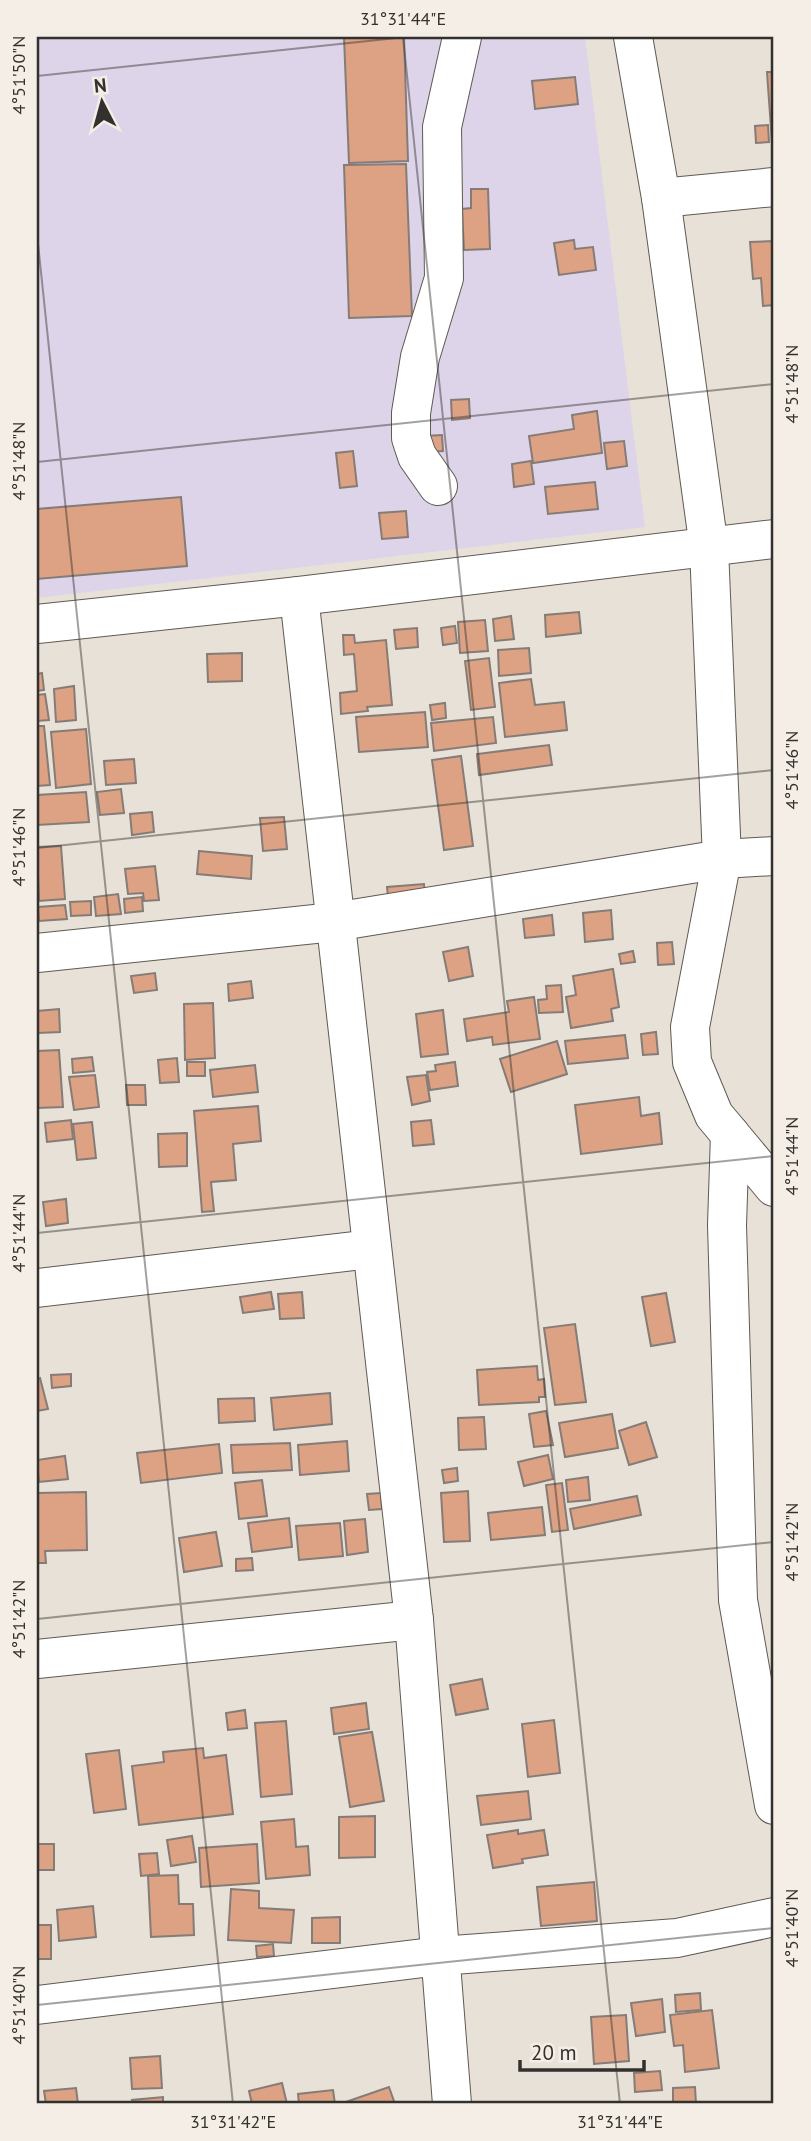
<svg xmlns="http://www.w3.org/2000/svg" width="811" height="2141" font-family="'PT Sans',sans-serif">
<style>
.education{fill:#ddd4e9}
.building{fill:#dda283;stroke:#867c77;stroke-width:2}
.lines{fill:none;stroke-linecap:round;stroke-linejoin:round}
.minor-casing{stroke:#5f5a52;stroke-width:40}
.minor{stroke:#fff;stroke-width:38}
.ticks{fill:none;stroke:#33312d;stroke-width:2;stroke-opacity:0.45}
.neatline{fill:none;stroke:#33312d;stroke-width:2.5}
.ticks-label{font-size:18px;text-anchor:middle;fill:#33312d}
</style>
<rect width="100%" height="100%" fill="#e7e1d8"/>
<polygon class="education" points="37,37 585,37 645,527 37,598"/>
<g class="building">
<polygon points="344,37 404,37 408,161 349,163"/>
<polygon points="767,72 774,72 774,143 772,143"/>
<polygon points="575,77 578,104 535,109 532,81"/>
<polygon points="768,125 769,142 756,143 755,126"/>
<polygon points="406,164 412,316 349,318 344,165"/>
<polygon points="471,189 488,189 490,249 464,250 462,209 471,208"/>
<polygon points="574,240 575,249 593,247 596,270 559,275 554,243"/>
<polygon points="774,241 774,305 763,306 761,278 753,279 750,242"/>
<polygon points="469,399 470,418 452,420 451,400"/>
<polygon points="597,411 602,453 533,463 529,436 574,429 572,415"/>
<polygon points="442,435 443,451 426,452 424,436"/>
<polygon points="624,441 627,466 607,469 604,443"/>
<polygon points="353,451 357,486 340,488 336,453"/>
<polygon points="531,461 534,484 514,487 512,464"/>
<polygon points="595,482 598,509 548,514 545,487"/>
<polygon points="181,497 187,566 37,579 37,509"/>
<polygon points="406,511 408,537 382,539 379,513"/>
<polygon points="579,612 581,633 546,637 545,615"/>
<polygon points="511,616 514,639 495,641 493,619"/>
<polygon points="485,620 488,651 460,653 458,622"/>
<polygon points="455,626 457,643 443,645 441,628"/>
<polygon points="417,628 418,647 396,649 394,630"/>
<polygon points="343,635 354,635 355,643 386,640 392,705 367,707 368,711 341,714 340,693 357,691 354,654 344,655"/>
<polygon points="529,648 531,673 499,676 498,650"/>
<polygon points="242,653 242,681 208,682 207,654"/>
<polygon points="489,658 495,707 471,710 465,661"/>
<polygon points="42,673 44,690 37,691 37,674"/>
<polygon points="531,679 535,705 564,702 567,730 505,737 499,683"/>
<polygon points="74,686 76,720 56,722 54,689"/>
<polygon points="45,694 49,720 37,721 37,695"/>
<polygon points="445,703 446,718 432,720 430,705"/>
<polygon points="425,712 428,747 359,752 356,717"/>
<polygon points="493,717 496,743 434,751 431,723"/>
<polygon points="37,726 44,726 50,785 37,786"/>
<polygon points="86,729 91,784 56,788 51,732"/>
<polygon points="549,745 552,765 479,775 477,754"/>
<polygon points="461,756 473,846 444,850 432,760"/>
<polygon points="134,759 136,783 106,785 104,761"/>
<polygon points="121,789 124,813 100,815 97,792"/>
<polygon points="86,792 89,822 37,825 37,795"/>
<polygon points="152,812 154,832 132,835 130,814"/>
<polygon points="284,817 287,849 263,851 260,818"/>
<polygon points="61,846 65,899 39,901 37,847"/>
<polygon points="199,851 252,856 251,879 197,874"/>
<polygon points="155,866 159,900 144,901 143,893 128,894 125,869"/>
<polygon points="424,884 425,902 389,905 387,887"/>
<polygon points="118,894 121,914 96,916 94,897"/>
<polygon points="142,897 143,911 125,913 124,899"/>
<polygon points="91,901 91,915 71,916 70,902"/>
<polygon points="65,905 67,919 39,921 38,907"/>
<polygon points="611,910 613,939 585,942 583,913"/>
<polygon points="552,915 554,935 525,938 523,919"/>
<polygon points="672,942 674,964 658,965 657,943"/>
<polygon points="468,947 473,976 449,981 443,952"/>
<polygon points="633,951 635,962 621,964 619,954"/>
<polygon points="613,969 619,1007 611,1009 613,1021 571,1028 566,997 576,995 573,976"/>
<polygon points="155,973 157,990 134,993 131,976"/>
<polygon points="251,981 253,998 229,1001 228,984"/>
<polygon points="561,985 563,1012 539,1013 538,1000 547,999 546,986"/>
<polygon points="534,997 540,1039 493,1045 492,1037 467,1041 464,1019 509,1012 507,1001"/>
<polygon points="213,1003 215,1058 185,1060 184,1004"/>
<polygon points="59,1009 60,1032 38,1033 37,1011"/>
<polygon points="443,1010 448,1054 421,1057 416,1014"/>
<polygon points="656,1032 658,1054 643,1055 641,1034"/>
<polygon points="625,1035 628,1058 568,1064 565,1041"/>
<polygon points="557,1041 567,1074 511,1092 500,1059"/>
<polygon points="59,1050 63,1107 37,1108 37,1051"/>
<polygon points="92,1057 94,1071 73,1073 72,1059"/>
<polygon points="177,1058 179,1082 160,1083 158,1060"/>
<rect x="187" y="1062" width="18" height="14"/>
<polygon points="455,1062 458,1086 430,1090 427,1072 436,1071 435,1065"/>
<polygon points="255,1065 258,1092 213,1097 210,1070"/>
<polygon points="95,1075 99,1107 74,1110 69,1077"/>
<polygon points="426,1075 430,1101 412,1105 407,1077"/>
<polygon points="126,1085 145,1085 146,1105 127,1105"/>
<polygon points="639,1097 641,1116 659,1113 662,1144 581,1154 575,1105"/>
<polygon points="258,1106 261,1141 233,1144 236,1180 211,1182 214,1211 202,1212 194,1111"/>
<polygon points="71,1120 73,1139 47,1142 45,1123"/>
<polygon points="431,1120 434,1144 413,1146 411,1122"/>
<polygon points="92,1122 96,1158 77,1160 73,1124"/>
<polygon points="187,1133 187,1166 159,1167 158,1134"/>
<polygon points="66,1199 68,1223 46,1226 43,1202"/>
<polygon points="271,1292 274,1309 243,1313 240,1297"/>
<polygon points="302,1292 304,1318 280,1319 278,1294"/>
<polygon points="666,1293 675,1342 651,1346 642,1297"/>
<polygon points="575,1324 586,1402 555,1405 544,1328"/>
<polygon points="537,1366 538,1380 544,1379 545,1397 539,1397 539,1402 479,1405 477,1370"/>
<polygon points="71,1374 71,1386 52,1388 51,1375"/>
<polygon points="40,1378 48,1409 37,1411 37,1379"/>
<polygon points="330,1393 332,1424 274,1430 271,1398"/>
<polygon points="254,1398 255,1421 219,1423 218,1399"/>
<polygon points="546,1411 553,1445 534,1447 529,1414"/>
<polygon points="612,1414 618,1448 565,1457 559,1423"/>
<polygon points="484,1417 486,1449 459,1450 458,1418"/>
<polygon points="646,1422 657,1457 629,1465 619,1431"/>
<polygon points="347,1441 349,1471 300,1475 298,1445"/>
<polygon points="290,1443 292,1470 233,1473 231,1445"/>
<polygon points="219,1444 222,1473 141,1483 137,1453"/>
<polygon points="548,1455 553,1479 524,1486 518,1462"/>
<polygon points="65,1456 68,1479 39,1482 37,1460"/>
<polygon points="457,1468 458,1481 444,1483 442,1470"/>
<polygon points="588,1477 590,1500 568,1502 566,1480"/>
<polygon points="262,1480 267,1516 239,1519 235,1483"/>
<polygon points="562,1483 568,1530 552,1532 546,1485"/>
<polygon points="468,1491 470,1541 444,1542 441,1493"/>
<polygon points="86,1492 87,1550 45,1551 46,1563 37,1563 37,1493"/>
<polygon points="381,1493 382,1509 369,1510 367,1494"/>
<polygon points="637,1496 641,1515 574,1529 570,1509"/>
<polygon points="542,1507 545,1535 491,1540 488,1513"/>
<polygon points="289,1518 292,1547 252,1552 248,1523"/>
<polygon points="365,1519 368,1552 347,1555 344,1521"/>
<polygon points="340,1523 343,1556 299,1560 296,1526"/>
<polygon points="216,1532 222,1566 184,1572 179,1538"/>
<polygon points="252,1558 253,1570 236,1571 236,1559"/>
<polygon points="482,1679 488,1709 456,1715 450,1685"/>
<polygon points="366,1703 369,1729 334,1734 331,1708"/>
<polygon points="245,1710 247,1728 228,1730 226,1713"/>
<polygon points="554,1720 560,1773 528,1777 522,1724"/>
<polygon points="286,1721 292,1794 261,1797 255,1723"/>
<polygon points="372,1732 384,1801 350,1807 339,1737"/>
<polygon points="203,1748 204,1758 226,1755 233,1814 139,1825 132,1766 164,1762 163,1752"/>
<polygon points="119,1750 126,1809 94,1813 86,1754"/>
<polygon points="528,1791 531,1819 481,1825 477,1796"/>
<polygon points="375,1816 375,1857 339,1858 339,1817"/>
<polygon points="294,1819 296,1847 308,1846 310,1875 266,1879 261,1822"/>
<polygon points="518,1830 518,1834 544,1830 548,1855 522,1859 523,1863 493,1868 487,1835"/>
<polygon points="192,1836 196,1862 171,1866 167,1840"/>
<rect x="37" y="1844" width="17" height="26"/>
<polygon points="257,1844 259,1883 201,1887 199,1848"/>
<polygon points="157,1853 159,1874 141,1876 139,1854"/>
<polygon points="178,1875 179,1904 193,1904 194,1935 151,1937 148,1876"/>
<polygon points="594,1882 597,1921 541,1926 537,1887"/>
<polygon points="231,1889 259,1891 259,1908 294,1910 291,1943 228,1940"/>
<polygon points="93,1906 96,1937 59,1941 57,1910"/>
<polygon points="340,1917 340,1943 312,1943 312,1918"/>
<rect x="37" y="1925" width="14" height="34"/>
<polygon points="273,1944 274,1956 257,1957 256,1946"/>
<polygon points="700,1993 701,2010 676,2012 675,1995"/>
<polygon points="662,1999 665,2032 636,2036 631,2003"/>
<polygon points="712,2010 719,2068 685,2072 683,2045 674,2046 670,2015"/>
<polygon points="626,2015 629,2061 594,2064 591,2017"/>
<polygon points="160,2056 162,2088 132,2089 130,2058"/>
<polygon points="660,2071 662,2090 635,2092 634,2073"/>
<polygon points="282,2083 287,2104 252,2104 249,2091"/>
<polygon points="389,2087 395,2104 340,2104"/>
<polygon points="695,2087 696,2104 673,2104 673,2088"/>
<polygon points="76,2088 78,2104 46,2104 44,2091"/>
<polygon points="333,2090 335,2104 299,2104 298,2094"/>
<polygon points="163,2097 163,2104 133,2104 132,2100"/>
</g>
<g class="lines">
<g class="minor-casing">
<g id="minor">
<polyline points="633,37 661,198 709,548 722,859 690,1027 692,1062 714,1115 774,1187"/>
<polyline points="661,198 774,187"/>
<polyline points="438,486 417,456 411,438 411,413 420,357 444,278 442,127 462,37"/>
<polyline points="299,596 414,1620 452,2104"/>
<polyline points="37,624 299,596 774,539"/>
<polyline points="37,953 334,922 722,859 774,856"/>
<polyline points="730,1134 727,1225 738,1600 774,1805"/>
<polyline points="37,1288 371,1249"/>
<polyline points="37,1659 414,1620"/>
<polyline points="37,2005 440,1956 677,1938 774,1917"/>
</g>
</g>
<use href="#minor" class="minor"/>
</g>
<path class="ticks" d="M403 37 620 2104M37 76 406 37M37 234 233 2104M37 462 774 384M37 848 774 770M37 1233 774 1156M37 1619 774 1542M37 2005 774 1928"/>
<rect width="811" height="2141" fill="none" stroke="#f5eee6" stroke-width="77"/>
<g transform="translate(102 102) rotate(354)" stroke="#f5eee6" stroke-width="5" paint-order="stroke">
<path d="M0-5L12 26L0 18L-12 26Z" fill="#33312d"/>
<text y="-10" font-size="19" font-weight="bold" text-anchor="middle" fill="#33312d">N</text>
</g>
<path d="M520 2060v10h124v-10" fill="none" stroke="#33312d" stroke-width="3.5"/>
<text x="531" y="2060" font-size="21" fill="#33312d" stroke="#f5eee6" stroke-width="5" paint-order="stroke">20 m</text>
<rect x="38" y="38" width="734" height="2064" class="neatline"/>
<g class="ticks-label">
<text x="403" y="25">31°31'44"E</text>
<text transform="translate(19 75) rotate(-90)" y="6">4°51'50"N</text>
<text transform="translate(792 384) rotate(-90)" y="6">4°51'48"N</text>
<text transform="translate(19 461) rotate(-90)" y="6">4°51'48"N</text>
<text transform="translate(792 770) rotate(-90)" y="6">4°51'46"N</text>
<text transform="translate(19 847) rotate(-90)" y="6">4°51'46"N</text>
<text transform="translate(792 1156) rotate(-90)" y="6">4°51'44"N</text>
<text transform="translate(19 1233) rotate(-90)" y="6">4°51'44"N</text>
<text transform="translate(792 1542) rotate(-90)" y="6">4°51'42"N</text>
<text transform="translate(19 1619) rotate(-90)" y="6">4°51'42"N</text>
<text transform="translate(792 1928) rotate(-90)" y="6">4°51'40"N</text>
<text transform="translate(19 2005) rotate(-90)" y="6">4°51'40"N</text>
<text x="233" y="2128">31°31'42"E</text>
<text x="620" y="2128">31°31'44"E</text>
</g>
</svg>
